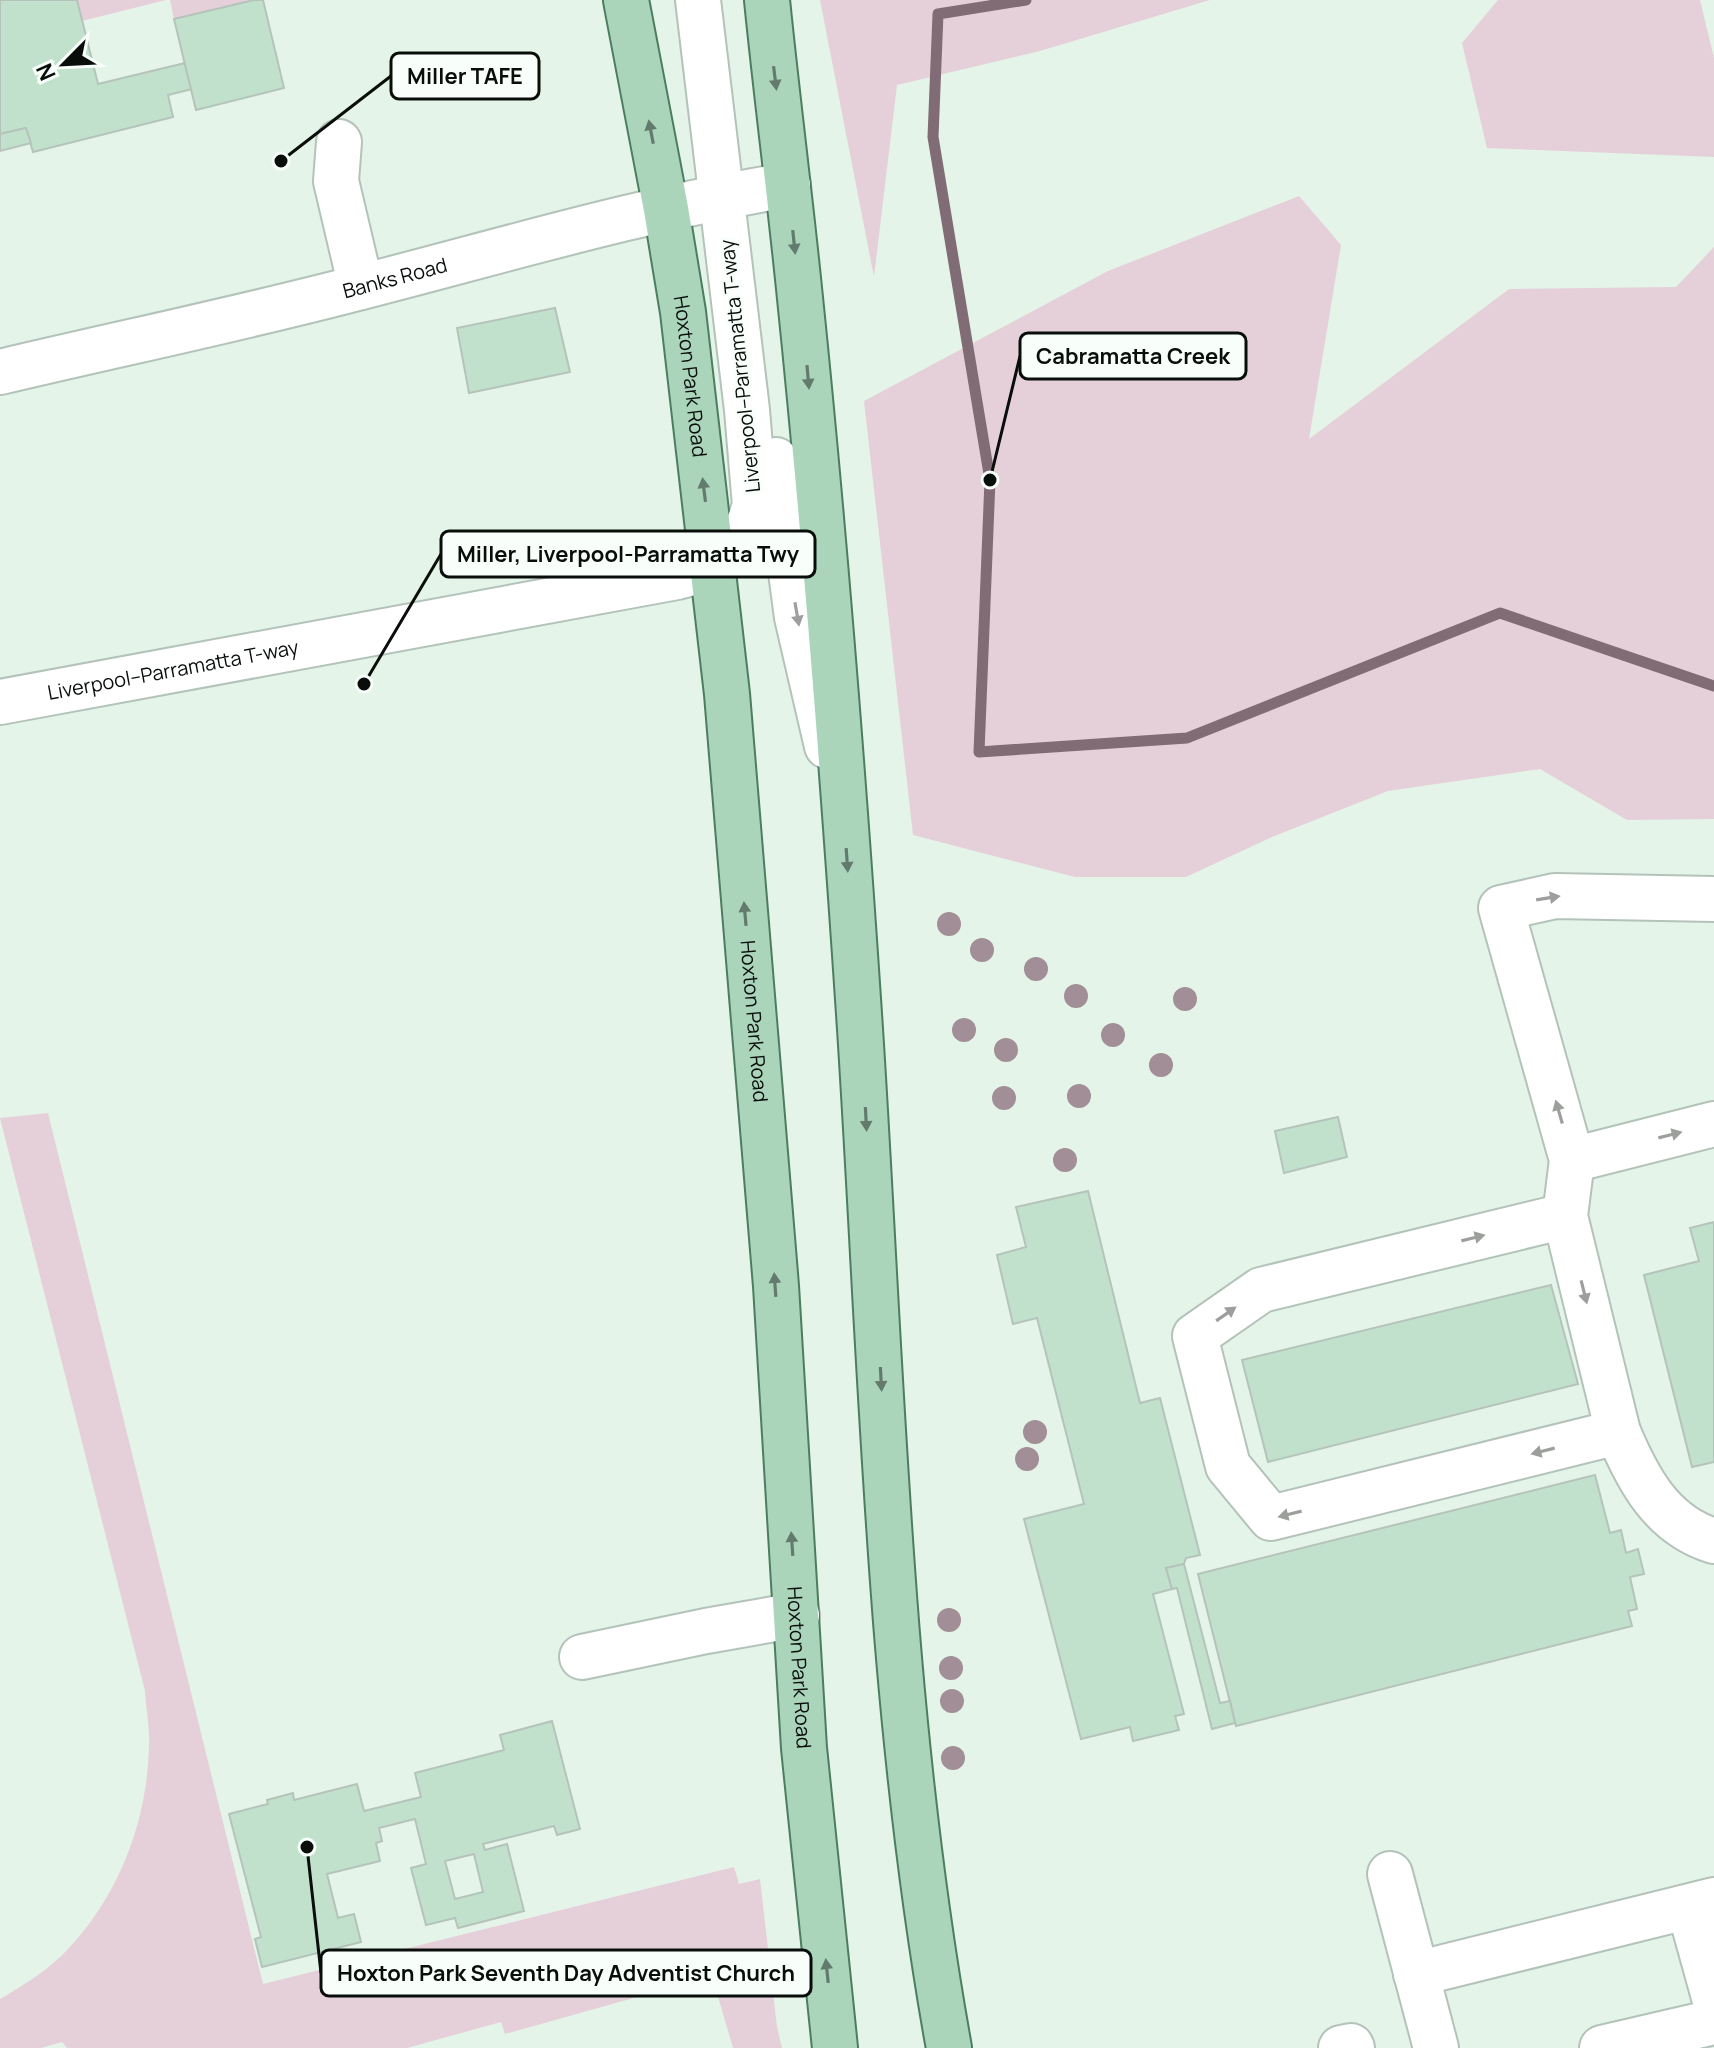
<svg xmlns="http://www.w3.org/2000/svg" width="1714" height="2048" font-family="Manrope,sans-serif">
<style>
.green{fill:#e5d0d9}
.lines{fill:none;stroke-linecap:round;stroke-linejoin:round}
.stream{stroke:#816c75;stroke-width:11}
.building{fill:#c2e1cc;stroke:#b5c4ba;stroke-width:2;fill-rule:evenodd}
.minor-casing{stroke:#b4c3b9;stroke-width:48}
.major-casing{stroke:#4d7d60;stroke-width:48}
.minor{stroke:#fff;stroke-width:44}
.major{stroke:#aad5bb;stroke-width:44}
.tree{fill:#a18e96}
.oneway{fill:#627b6c}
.oneway2{fill:#9d9f9d}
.labels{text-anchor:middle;stroke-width:6;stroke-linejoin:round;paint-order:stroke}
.street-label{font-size:20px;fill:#090e0b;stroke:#f8fefa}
.leader{fill:none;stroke:#090e0b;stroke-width:3}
.callout-dot{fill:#090e0b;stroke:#f8fefa;stroke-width:3}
.callout{fill:#f8fefa;stroke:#090e0b;stroke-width:3}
.callout-label{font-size:22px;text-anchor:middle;font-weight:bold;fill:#090e0b}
</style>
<rect width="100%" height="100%" fill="#e4f4e9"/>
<g class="green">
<polygon points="77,0 166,0 82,21"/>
<polygon points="170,0 254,0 174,19"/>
<polygon points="820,0 1210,0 1040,51 897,85 874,277"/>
<polygon points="1498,0 1700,0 1714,58 1714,157 1487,148 1462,43"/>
<polygon points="1299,196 1341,245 1309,439 1509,289 1676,287 1714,247 1714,819 1627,820 1540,769 1388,791 1272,837 1186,877 1075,877 913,835 864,401 1108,271"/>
<path d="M48 1113 263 1984 734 1867 739 1884 760 1879 777 2027 782 2048H733L712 1976 505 2034 501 2022 407 2048H67L62 2042 41 2048H0V1999C24 1985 50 1969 69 1948 120 1893 147 1821 149 1747 150 1728 146 1709 145 1691L0 1118Z"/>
</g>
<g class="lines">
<polyline class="stream" points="1026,0 938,14 933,137 990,480 979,752 1187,738 1500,613 1714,686"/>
</g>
<g class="building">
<polygon points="0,0 77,0 98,84 185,63 192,89 168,95 173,117 33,152 26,128 0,134"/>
<polygon points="254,0 263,0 284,88 196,110 174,19"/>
<polygon points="26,128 31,143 0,151 0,134"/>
<polygon points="555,308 570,372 469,393 457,328"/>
<polygon points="1338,1117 1347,1157 1284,1173 1275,1131"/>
<polygon points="1088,1191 1140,1403 1160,1398 1200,1555 1186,1558 1184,1564 1166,1568 1172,1589 1153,1594 1184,1714 1175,1716 1179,1730 1133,1741 1130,1727 1081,1739 1024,1519 1084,1504 1037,1318 1013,1324 997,1255 1026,1247 1016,1207"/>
<polygon points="1714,1222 1714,1462 1692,1467 1644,1275 1699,1261 1690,1228"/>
<polygon points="1551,1285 1578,1384 1268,1462 1242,1360"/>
<polygon points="1595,1475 1610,1533 1621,1530 1626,1553 1638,1549 1644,1574 1630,1577 1637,1609 1628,1611 1632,1626 1236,1726 1198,1574"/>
<polygon points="1184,1564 1220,1703 1230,1701 1235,1723 1212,1729 1177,1588 1172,1589 1166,1568"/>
<path d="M552 1721 580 1829 557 1835 554 1826 483 1844 485 1850 507 1844 524 1911 458 1928 455 1918 426 1925 411 1868 426 1864 415 1819 379 1828 382 1841 376 1843 380 1861 327 1874 338 1918 354 1914 361 1942 262 1967 255 1939 261 1937 229 1814 268 1804 267 1800 293 1793 294 1800 357 1784 364 1811 421 1797 415 1773 504 1750 500 1735ZM474 1854 483 1892 455 1899 445 1861Z"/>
</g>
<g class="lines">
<g class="minor-casing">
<g id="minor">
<polyline points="339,142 336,181 361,287"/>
<path id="s1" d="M0 372C122 343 244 318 365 286 505 250 645 208 788 185"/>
<polyline points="776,460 797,617 827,746"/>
<path id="s2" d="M0 702 677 577 713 568 741 545 755 506 747 410 698 0"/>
<path d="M1714 899 1555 896 1501 908 1572 1160 1565 1216 1618 1432C1638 1480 1662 1525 1714 1541"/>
<polyline points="1572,1160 1714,1124"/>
<polyline points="1565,1216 1261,1290 1195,1336 1228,1466 1271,1518 1618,1432"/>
<polyline points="582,1657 706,1631 797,1615"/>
<polyline points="1390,1874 1436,2048"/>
<polyline points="1689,1907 1714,1997"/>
<polyline points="1416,1974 1714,1900"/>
<polyline points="1341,2048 1351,2046 1352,2048"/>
<polyline points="1602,2048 1714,2022"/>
</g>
</g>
<g class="major-casing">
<g id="major">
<path id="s3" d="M626 0 666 209 683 312 727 694 776 1286 804 1748 835 2048"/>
<path d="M767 0C777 99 790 198 800 298 825 541 844 785 860 1029 882 1369 888 1712 949 2048"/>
</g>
</g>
<use href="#minor" class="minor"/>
<use href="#major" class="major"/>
</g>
<g class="tree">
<circle cx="949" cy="924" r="12"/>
<circle cx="982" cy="950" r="12"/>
<circle cx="1036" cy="969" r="12"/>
<circle cx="1076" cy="996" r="12"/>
<circle cx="1185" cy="999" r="12"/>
<circle cx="964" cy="1030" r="12"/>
<circle cx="1113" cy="1035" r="12"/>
<circle cx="1006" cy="1050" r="12"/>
<circle cx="1161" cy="1065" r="12"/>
<circle cx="1079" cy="1096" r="12"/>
<circle cx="1004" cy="1098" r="12"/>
<circle cx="1065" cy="1160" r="12"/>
<circle cx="1035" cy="1432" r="12"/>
<circle cx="1027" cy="1459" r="12"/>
<circle cx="949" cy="1620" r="12"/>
<circle cx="951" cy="1668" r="12"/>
<circle cx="952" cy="1701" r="12"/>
<circle cx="953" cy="1758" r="12"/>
</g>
<defs><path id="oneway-solid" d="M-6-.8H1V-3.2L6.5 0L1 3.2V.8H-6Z" transform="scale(2)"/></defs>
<g class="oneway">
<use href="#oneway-solid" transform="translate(775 78) rotate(83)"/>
<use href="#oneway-solid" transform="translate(651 132) rotate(-101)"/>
<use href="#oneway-solid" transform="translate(794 242) rotate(84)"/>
<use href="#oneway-solid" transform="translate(808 377) rotate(85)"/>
<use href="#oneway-solid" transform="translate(704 490) rotate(-97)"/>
<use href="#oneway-solid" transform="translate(847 860) rotate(86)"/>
<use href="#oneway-solid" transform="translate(745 914) rotate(-95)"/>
<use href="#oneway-solid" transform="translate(866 1119) rotate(87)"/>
<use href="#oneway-solid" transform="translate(775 1285) rotate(-94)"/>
<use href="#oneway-solid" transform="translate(881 1379) rotate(87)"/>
<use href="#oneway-solid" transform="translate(792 1544) rotate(-94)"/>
<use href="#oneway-solid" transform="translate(827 1971) rotate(-96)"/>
</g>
<g class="oneway2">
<use href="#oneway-solid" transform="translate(797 614) rotate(80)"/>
<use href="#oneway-solid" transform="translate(1548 898) rotate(-9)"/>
<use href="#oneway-solid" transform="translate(1559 1112) rotate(-106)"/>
<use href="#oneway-solid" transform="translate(1670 1135) rotate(-14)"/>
<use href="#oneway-solid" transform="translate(1473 1238) rotate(-14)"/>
<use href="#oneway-solid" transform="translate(1584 1292) rotate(76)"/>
<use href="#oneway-solid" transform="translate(1226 1314) rotate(-35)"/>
<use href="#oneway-solid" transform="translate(1543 1451) rotate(166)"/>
<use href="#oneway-solid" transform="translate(1290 1514) rotate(166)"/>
</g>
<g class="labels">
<g class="street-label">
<text dy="7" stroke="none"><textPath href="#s1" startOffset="406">Banks Road</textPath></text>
<text transform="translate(740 366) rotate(-96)" y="7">Liverpool–Parramatta T-way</text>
<text dy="7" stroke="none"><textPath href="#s3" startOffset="382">Hoxton Park Road</textPath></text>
<text dy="7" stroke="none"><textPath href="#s2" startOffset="176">Liverpool–Parramatta T-way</textPath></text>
<text dy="7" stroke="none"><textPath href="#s3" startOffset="1030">Hoxton Park Road</textPath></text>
<text dy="7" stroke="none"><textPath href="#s3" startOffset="1678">Hoxton Park Road</textPath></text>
</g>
</g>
<path class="leader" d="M281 161L391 76M990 480L1020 356M364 684L441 554M307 1847L321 1973"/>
<g class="callout-dot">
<circle cx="281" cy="161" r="8"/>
<circle cx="990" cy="480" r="8"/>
<circle cx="364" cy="684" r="8"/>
<circle cx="307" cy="1847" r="8"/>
</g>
<g class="callout">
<rect x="391" y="53" width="148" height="46" rx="8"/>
<rect x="1020" y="333" width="226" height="46" rx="8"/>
<rect x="441" y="531" width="374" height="46" rx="8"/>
<rect x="321" y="1950" width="490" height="46" rx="8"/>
</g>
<g class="callout-label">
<text x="465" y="84">Miller TAFE</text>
<text x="1133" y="364">Cabramatta Creek</text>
<text x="628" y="562">Miller, Liverpool-Parramatta Twy</text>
<text x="566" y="1981">Hoxton Park Seventh Day Adventist Church</text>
</g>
<g transform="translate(64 64) rotate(246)" stroke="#f8fefa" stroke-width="6" paint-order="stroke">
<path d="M0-6L14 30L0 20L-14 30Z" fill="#090e0b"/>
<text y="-12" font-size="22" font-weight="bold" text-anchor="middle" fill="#090e0b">N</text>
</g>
</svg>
